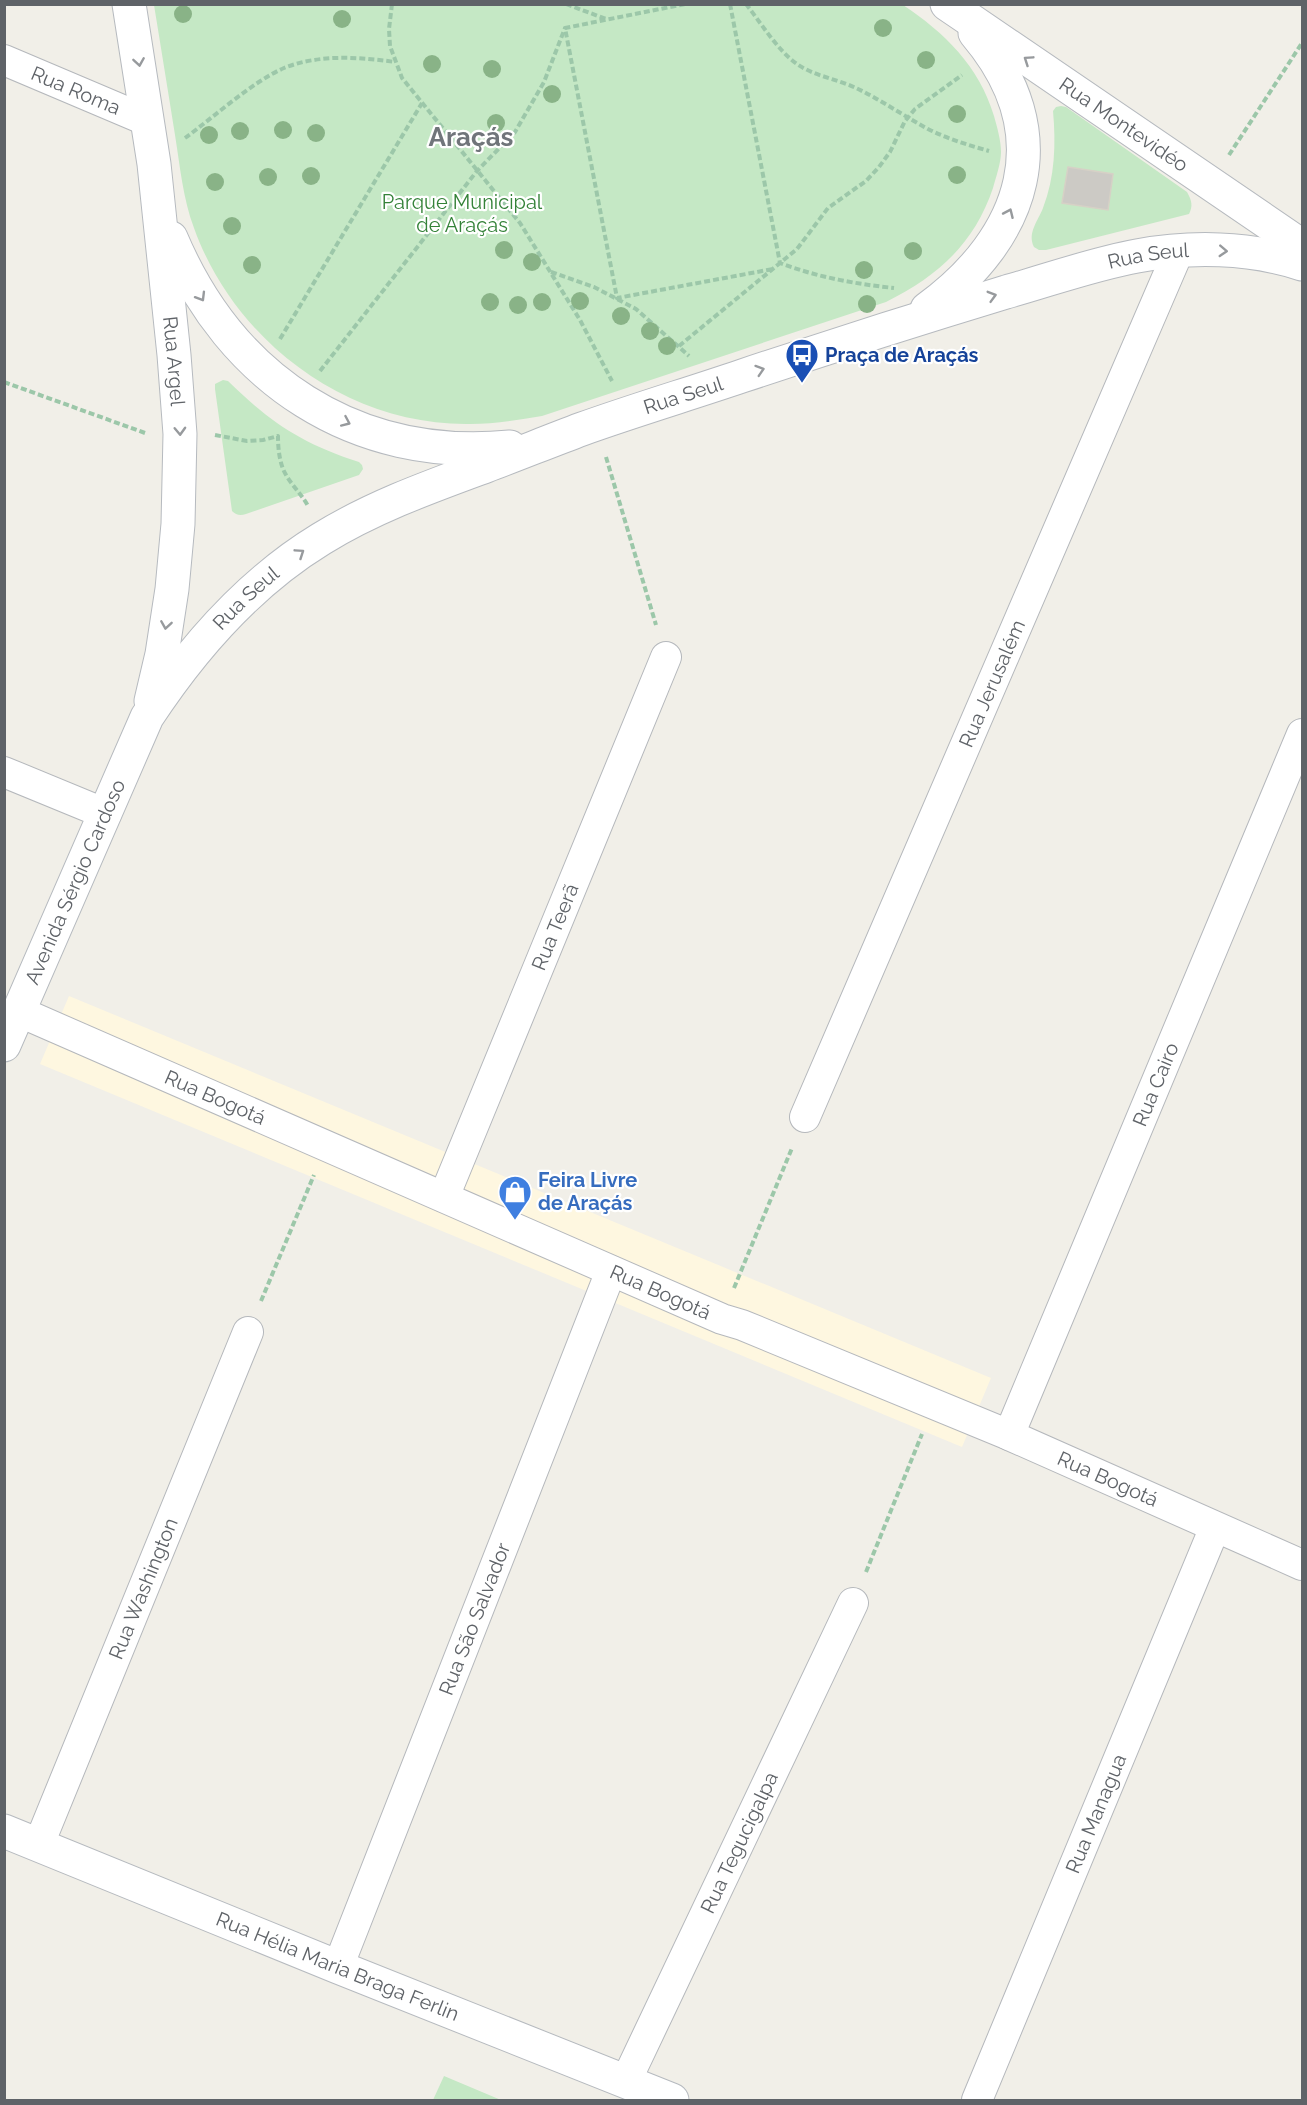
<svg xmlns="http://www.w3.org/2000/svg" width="1307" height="2105" font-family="Raleway,sans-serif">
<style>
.commercial{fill:#fef7e0}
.green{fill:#c5e8c5}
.building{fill:#cccac5;stroke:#d6d1c6;stroke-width:1.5}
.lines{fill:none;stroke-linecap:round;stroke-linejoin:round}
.street-casing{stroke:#b5b8bc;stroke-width:32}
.secondary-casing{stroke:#b6babf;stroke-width:35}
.path{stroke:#9cc7a9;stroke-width:4;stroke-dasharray:6 3;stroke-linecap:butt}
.street{stroke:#fff;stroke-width:30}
.secondary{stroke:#fff;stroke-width:33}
.tree{fill:#89b387}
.oneway{stroke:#979a9d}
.labels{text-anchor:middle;stroke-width:4.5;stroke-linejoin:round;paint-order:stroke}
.street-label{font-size:20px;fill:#5f6368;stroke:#fff}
.park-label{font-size:20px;fill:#348238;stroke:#fff}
.transit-label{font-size:20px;font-weight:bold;fill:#164399;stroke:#fff;text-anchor:start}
.shop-label{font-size:20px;font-weight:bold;fill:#366cbe;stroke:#fff;text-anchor:start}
.district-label{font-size:26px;font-weight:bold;fill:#70757a;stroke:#fff}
</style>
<rect width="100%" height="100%" fill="#f1efe8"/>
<polygon class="commercial" points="69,996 991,1378 962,1447 40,1064"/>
<g class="green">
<path d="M154 5H903C945 33 979 66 994 116 997 127 1001 140 1001 152 1001 163 996 177 993 188 974 244 938 276 886 302L542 416C518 420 494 424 470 424 348 426 235 342 194 228 183 199 180 166 175 135 168 91 161 48 154 5Z"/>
<path d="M1061 106 1066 107 1187 192C1192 201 1193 206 1189 214L1046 250H1039L1034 247C1027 233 1038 221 1043 208 1055 177 1056 144 1053 111L1056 107Z"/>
<path d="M223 380 228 381C271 423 301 443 359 462L362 465 363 469 359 475 246 514C240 516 236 515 232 511L215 389V384Z"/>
<polygon points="444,2076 501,2100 433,2100"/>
</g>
<polygon class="building" points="1068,167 1113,174 1108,210 1062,203"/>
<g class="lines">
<g class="street-casing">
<g id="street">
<path id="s1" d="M4 60 148 121"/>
<polyline points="4,772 106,814"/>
<path id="s2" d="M20 1012 722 1319 742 1325 1009 1435 1302 1565"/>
<path id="s3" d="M805 1117 1179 250"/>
<path id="s4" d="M444 1197 666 657"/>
<path id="s5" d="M1009 1435 1302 734"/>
<path id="s6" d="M39 1844 248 1332"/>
<path id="s7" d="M338 1967 611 1271"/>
<path id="s8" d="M626 2081 853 1603"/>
<path id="s9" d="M977 2100 1215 1527"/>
</g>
</g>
<g class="secondary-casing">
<g id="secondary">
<path id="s10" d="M129 4 154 164 174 355 180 434 178 524 172 589 162 654 151 701"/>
<path id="s11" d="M947 4 1302 246"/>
<path d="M171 238C231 380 355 462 510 447"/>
<path d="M927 309C1026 237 1060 133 975 33"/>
<path id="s12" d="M4 1045 147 717C193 647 249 583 321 539 373 507 429 487 486 466 518 454 550 441 582 429 635 410 689 394 742 376 829 347 917 319 1006 292 1049 280 1093 264 1137 256 1190 246 1250 247 1302 264"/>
<path id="s13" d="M4 1831 338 1967 672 2100"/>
</g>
</g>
<g class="path">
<polyline points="392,4 389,29 390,46 402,78 520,223 580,320 612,381"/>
<polyline points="566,4 606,19"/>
<polyline points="685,4 565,28 617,298 773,269"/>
<path d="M730 4 780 263C817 277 855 284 894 288"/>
<path d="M746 4C761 23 778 51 797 64 814 76 837 79 856 88 881 100 904 116 928 129 948 139 968 145 989 151"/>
<path d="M185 138C214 117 252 82 284 68 319 54 359 57 395 62"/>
<polyline points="1229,155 1302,43"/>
<polyline points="551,272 594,287 636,309 689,356"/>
<polyline points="280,339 422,103"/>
<polyline points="679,346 797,249 828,208 866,181 879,167 890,152 905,121 915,109 962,75"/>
<polyline points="320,371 477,171 515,132 544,82 565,28"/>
<polyline points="4,382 145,433"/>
<path d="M215 435 247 441 263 440 278 436C278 447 279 458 283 469 289 483 301 493 308 506"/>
<polyline points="606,457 656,625"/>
<polyline points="734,1288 792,1148"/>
<polyline points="261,1301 314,1175"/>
<polyline points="866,1572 922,1434"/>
</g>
<use href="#street" class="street"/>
<use href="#secondary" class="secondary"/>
</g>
<g class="tree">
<circle cx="183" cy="14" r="9"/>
<circle cx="342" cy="19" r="9"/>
<circle cx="883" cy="28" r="9"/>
<circle cx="926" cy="60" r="9"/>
<circle cx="432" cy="64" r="9"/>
<circle cx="492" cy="69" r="9"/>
<circle cx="552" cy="94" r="9"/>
<circle cx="957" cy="114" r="9"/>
<circle cx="496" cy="123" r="9"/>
<circle cx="283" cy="130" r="9"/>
<circle cx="240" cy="131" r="9"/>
<circle cx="316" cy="133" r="9"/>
<circle cx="209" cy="135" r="9"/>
<circle cx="957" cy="175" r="9"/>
<circle cx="311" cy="176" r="9"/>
<circle cx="268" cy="177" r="9"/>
<circle cx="215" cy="182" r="9"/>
<circle cx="232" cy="226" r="9"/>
<circle cx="504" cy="250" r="9"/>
<circle cx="913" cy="251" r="9"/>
<circle cx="532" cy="262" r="9"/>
<circle cx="252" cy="265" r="9"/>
<circle cx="864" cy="270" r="9"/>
<circle cx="580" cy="301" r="9"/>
<circle cx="490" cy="302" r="9"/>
<circle cx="542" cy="302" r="9"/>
<circle cx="867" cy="304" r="9"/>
<circle cx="518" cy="305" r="9"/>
<circle cx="621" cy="316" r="9"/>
<circle cx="650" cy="331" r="9"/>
<circle cx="667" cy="346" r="9"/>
</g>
<defs><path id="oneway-chevron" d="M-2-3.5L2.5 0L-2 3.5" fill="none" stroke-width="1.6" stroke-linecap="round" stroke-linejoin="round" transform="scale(1.5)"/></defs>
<g class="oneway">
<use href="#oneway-chevron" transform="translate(1028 60) rotate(-146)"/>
<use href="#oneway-chevron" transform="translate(139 62) rotate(81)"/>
<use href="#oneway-chevron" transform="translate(1009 213) rotate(-66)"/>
<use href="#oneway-chevron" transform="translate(1223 251) rotate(3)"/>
<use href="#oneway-chevron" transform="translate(992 296) rotate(-16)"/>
<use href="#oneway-chevron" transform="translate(201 297) rotate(59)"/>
<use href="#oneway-chevron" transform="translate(760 370) rotate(-18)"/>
<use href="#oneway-chevron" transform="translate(346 422) rotate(24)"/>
<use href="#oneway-chevron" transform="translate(180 431) rotate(88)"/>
<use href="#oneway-chevron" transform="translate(300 553) rotate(-34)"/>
<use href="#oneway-chevron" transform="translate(166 625) rotate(99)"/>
</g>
<defs>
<g id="bus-pin" transform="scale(1.725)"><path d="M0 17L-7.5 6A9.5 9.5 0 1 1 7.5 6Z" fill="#1a4fb4" stroke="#fff"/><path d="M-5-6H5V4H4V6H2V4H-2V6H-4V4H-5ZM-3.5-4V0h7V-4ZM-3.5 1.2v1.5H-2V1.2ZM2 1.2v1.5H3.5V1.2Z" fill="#fff"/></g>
<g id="shop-pin" transform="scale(1.725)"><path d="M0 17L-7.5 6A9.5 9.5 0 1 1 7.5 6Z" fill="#3f7fe0" stroke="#fff"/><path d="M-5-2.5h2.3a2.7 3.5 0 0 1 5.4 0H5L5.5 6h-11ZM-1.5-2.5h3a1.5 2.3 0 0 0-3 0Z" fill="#fff"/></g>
</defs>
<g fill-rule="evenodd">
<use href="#bus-pin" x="802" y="355"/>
<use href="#shop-pin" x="515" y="1192"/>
</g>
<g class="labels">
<g class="street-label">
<text dy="7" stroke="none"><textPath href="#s1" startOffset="78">Rua Roma</textPath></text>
<text dy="7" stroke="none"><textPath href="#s11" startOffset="214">Rua Montevidéo</textPath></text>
<text dy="7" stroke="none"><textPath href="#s12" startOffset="1485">Rua Seul</textPath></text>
<text dy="7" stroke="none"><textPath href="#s10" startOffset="360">Rua Argel</textPath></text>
<text dy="7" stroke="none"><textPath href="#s12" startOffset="999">Rua Seul</textPath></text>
<text dy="7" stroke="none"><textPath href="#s12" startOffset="513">Rua Seul</textPath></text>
<text dy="7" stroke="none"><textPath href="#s3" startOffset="472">Rua Jerusalém</textPath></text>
<text dy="7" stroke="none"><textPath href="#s12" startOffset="178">Avenida Sérgio Cardoso</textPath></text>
<text dy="7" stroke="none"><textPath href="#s4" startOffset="292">Rua Teerã</textPath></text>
<text dy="7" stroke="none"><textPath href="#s5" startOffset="380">Rua Cairo</textPath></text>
<text dy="7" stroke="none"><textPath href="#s2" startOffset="213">Rua Bogotá</textPath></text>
<text dy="7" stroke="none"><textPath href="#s2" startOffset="699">Rua Bogotá</textPath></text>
<text dy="7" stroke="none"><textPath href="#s2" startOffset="1184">Rua Bogotá</textPath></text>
<text dy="7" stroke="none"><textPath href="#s6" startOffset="276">Rua Washington</textPath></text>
<text dy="7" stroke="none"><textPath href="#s7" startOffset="374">Rua São Salvador</textPath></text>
<text dy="7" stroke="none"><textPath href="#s9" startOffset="310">Rua Managua</textPath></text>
<text dy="7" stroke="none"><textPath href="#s8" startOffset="264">Rua Tegucigalpa</textPath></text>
<text dy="7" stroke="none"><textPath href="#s13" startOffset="360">Rua Hélia Maria Braga Ferlin</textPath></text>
</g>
<g class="park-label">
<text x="462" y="209">Parque Municipal<tspan x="462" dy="23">de Araçás</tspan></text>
</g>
<g class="transit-label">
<text x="825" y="362">Praça de Araçás</text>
</g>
<g class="shop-label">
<text x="538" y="1187">Feira Livre<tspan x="538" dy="23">de Araçás</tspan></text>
</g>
<g class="district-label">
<text x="471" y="146">Araçás</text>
</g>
</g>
<rect width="1307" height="2105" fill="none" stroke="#5f6368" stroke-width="12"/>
</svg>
